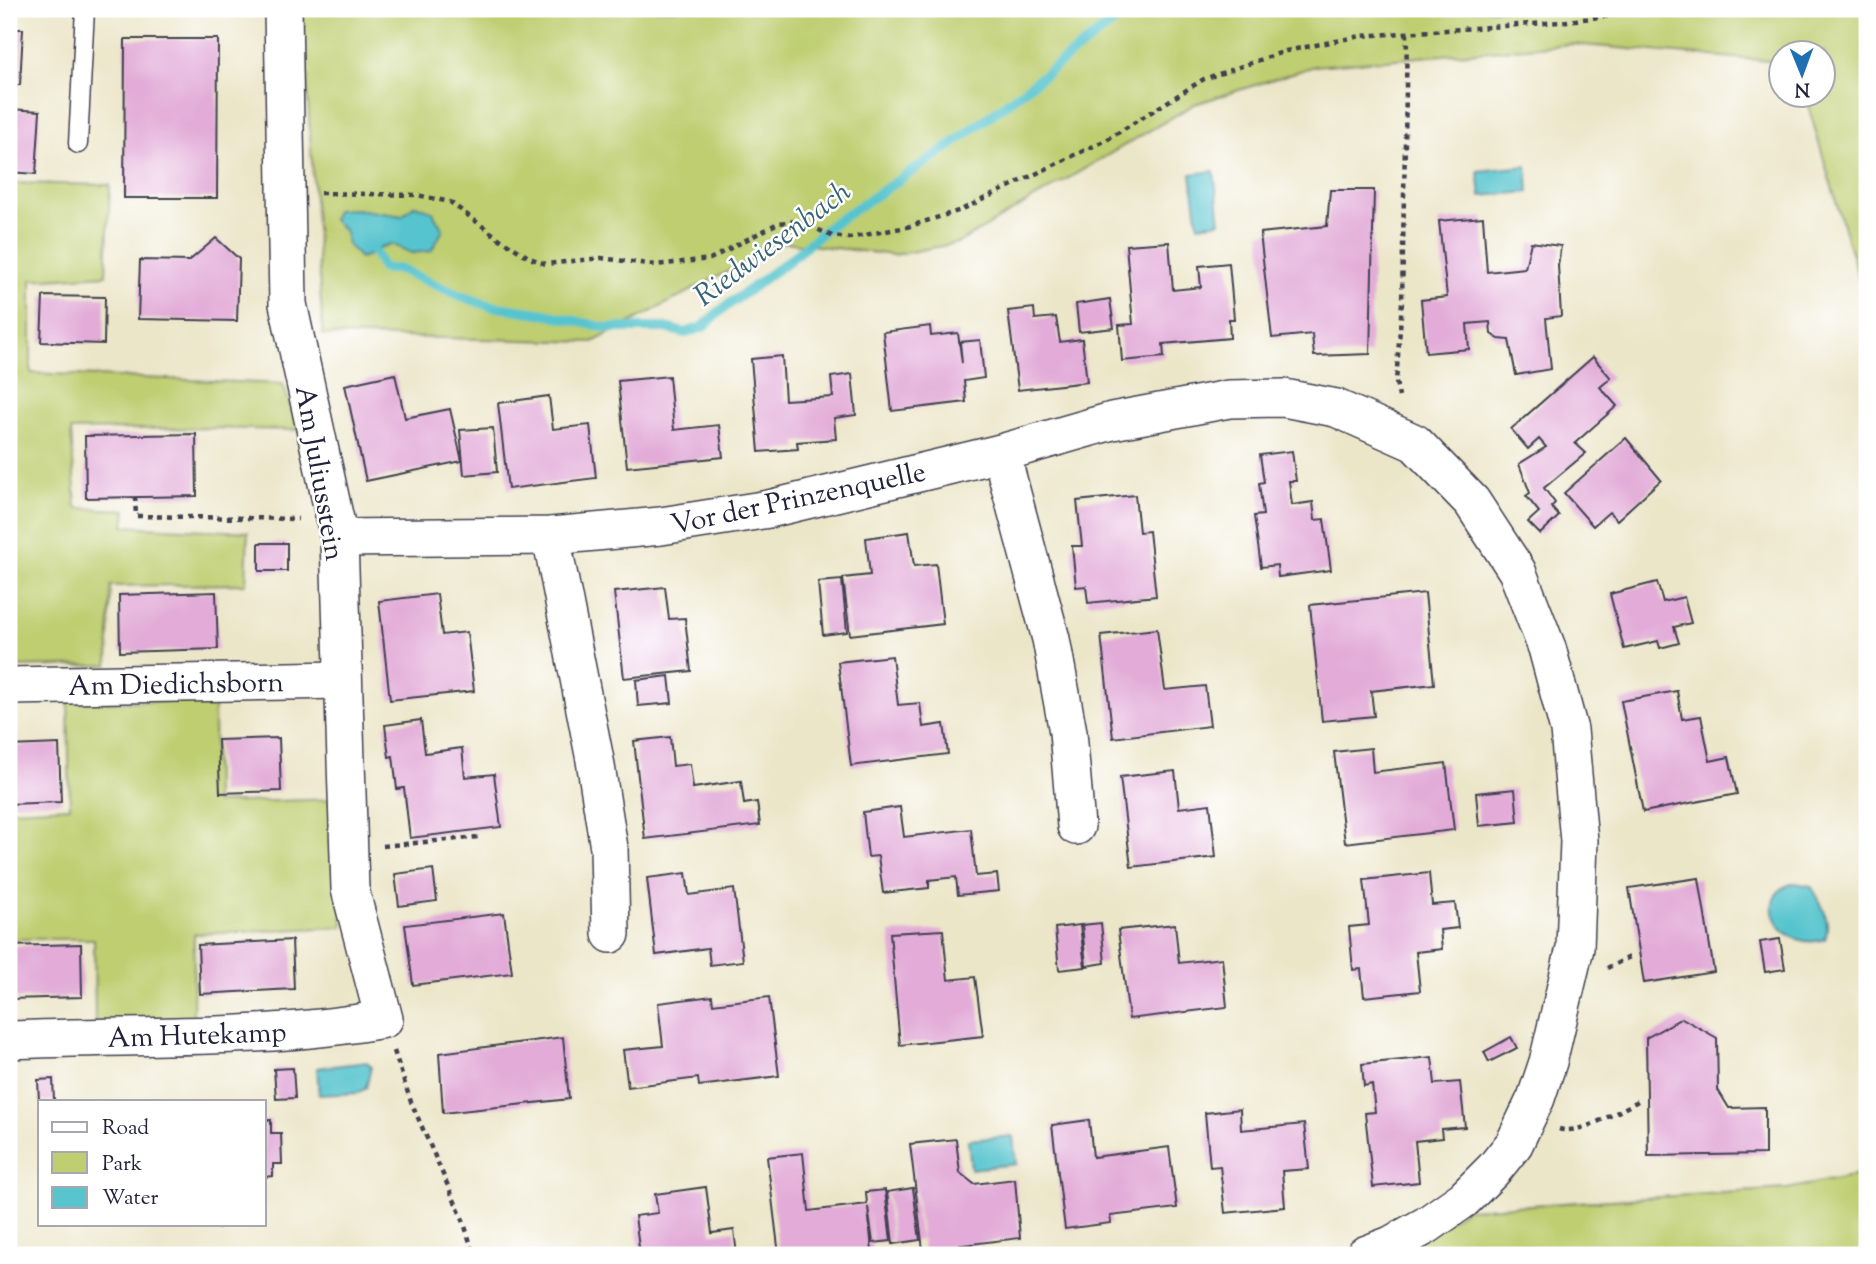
<svg xmlns="http://www.w3.org/2000/svg" width="1876" height="1264" font-family="'Sorts Mill Goudy',serif">
<style>
.green{fill:#bece70;stroke:#707856;stroke-width:2;fill-rule:evenodd}
.water{fill:#57c4ce;stroke:#3c7384;stroke-width:2}
.lines{fill:none;stroke-linecap:round;stroke-linejoin:round}
.stream{stroke:#57c4ce;stroke-width:10}
.building{fill:#e2abd8}
.lane-casing{stroke:#403f50;stroke-width:21}
.street-casing{stroke:#403f50;stroke-width:40}
.path{stroke:#403f50;stroke-width:4.5;stroke-dasharray:5 5;stroke-linecap:butt}
.lane{stroke:#fff;stroke-width:18}
.street{stroke:#fff;stroke-width:37}
.labels{text-anchor:middle;stroke-width:5;stroke-linejoin:round;paint-order:stroke}
.street-label{font-size:28px;fill:#22223b;stroke:#fff}
.water-label{font-size:30px;font-style:italic;fill:#376376;stroke:#fff}
</style>
<rect width="100%" height="100%" fill="#fff"/>
<filter id="ink" filterUnits="userSpaceOnUse"><feTurbulence type="fractalNoise" baseFrequency=".0143" numOctaves="2"/><feDisplacementMap in="SourceGraphic" scale="14" xChannelSelector="R" yChannelSelector="G"/><feConvolveMatrix kernelMatrix="1 2 1 2 8 2 1 2 1" color-interpolation-filters="sRGB"/></filter>
<filter id="wash" filterUnits="userSpaceOnUse"><feTurbulence type="fractalNoise" baseFrequency=".00686" numOctaves="4" result="noise"/><feDisplacementMap in="SourceGraphic" scale="28" xChannelSelector="R" yChannelSelector="G"/><feGaussianBlur stdDeviation="1.57" result="paint"/><feColorMatrix in="noise" values="0 0 0 0 0 0 0 0 0 0 0 0 0 0 0 0 0 1.4 0 .05"/><feComposite in="paint" operator="in"/></filter>
<g filter="url(#wash)">
<rect width="100%" height="100%" fill="#ece6c9"/>
<g class="green">
<path d="M302 9H1867V307L1805 95 1824 94V52H1782L1781 62 1571 44 1315 66 1195 104 958 243 894 255 784 242 593 342 323 335ZM355 209 402 216 412 253 391 244 381 247 347 244 345 231Z"/>
<polygon points="9,183 110,185 106,275 31,280 31,373 283,384 298,430 202,428 71,430 76,508 126,510 124,526 248,532 246,584 111,586 108,665 9,667"/>
<polygon points="214,701 215,803 338,799 343,927 194,934 193,1023 95,1023 94,939 9,939 9,810 70,807 68,702"/>
<polygon points="1867,1173 1867,1255 1395,1255 1467,1209 1787,1189"/>
</g>
<g class="water">
<polygon points="1527,166 1529,192 1481,196 1478,171"/>
<polygon points="1214,171 1220,222 1198,225 1191,174"/>
<polygon points="415,205 432,211 443,230 431,251 412,253 391,244 381,247 375,253 360,258 347,244 345,231 333,220 336,210 355,209 402,216"/>
<path d="M1795 883 1811 886C1821 902 1832 921 1825 939 1780 954 1750 894 1795 883Z"/>
<polygon points="367,1062 371,1067 366,1088 358,1093 319,1095 317,1068"/>
<polygon points="1013,1136 1016,1164 971,1169 968,1140"/>
</g>
<g class="lines">
<g class="stream">
<polyline points="1865,9 1867,16"/>
<polyline points="366,243 375,253 383,269 399,269 461,296 490,306 546,314 606,328 666,328 685,333 703,327 720,311 787,262 831,225 950,146 1131,9"/>
</g>
</g>
<g id="blocks">
<g class="building">
<polygon points="9,29 23,29 20,85 9,85"/>
<polygon points="125,39 218,39 217,198 124,198"/>
<polygon points="9,109 40,111 36,174 9,172"/>
<polygon points="1330,190 1374,190 1370,354 1314,356 1312,334 1272,338 1260,233 1327,226"/>
<polygon points="1483,217 1487,272 1525,268 1531,242 1561,246 1558,265 1561,316 1546,318 1551,369 1516,375 1509,340 1499,339 1491,334 1490,322 1467,324 1469,349 1426,353 1421,300 1447,297 1439,221"/>
<polygon points="216,238 239,259 237,321 138,319 140,260 189,261"/>
<polygon points="1169,242 1173,290 1201,287 1199,266 1229,263 1234,319 1229,319 1230,338 1163,344 1164,357 1122,361 1119,325 1133,324 1126,245"/>
<polygon points="43,296 105,297 104,344 41,342"/>
<polygon points="1110,299 1114,328 1079,332 1076,304"/>
<polygon points="1034,308 1035,319 1056,317 1060,342 1082,339 1087,382 1018,390 1008,311"/>
<polygon points="930,326 931,336 958,333 962,363 960,342 980,340 984,378 964,381 966,402 892,411 883,332"/>
<polygon points="782,356 785,400 833,397 831,377 852,374 856,415 834,418 836,439 797,442 798,449 759,452 751,359"/>
<polygon points="1593,357 1611,378 1600,387 1617,406 1575,443 1586,453 1544,488 1555,503 1551,507 1559,516 1540,534 1528,522 1539,512 1526,496 1530,493 1519,464 1546,447 1539,439 1528,449 1511,429"/>
<polygon points="395,374 405,418 450,409 462,461 366,481 345,385"/>
<polygon points="669,376 674,430 719,425 723,457 627,467 618,381"/>
<polygon points="549,396 553,429 590,425 596,478 508,489 498,403"/>
<polygon points="493,428 497,472 464,475 460,430"/>
<polygon points="196,434 197,496 86,498 85,436"/>
<polygon points="1626,438 1661,480 1617,520 1609,512 1593,526 1564,493"/>
<polygon points="1292,451 1296,481 1289,481 1292,505 1313,502 1315,520 1324,519 1331,570 1278,577 1277,565 1261,567 1254,516 1263,515 1259,483 1264,482 1260,455"/>
<polygon points="1135,495 1139,532 1149,531 1156,596 1088,603 1086,586 1076,587 1072,546 1082,546 1077,501"/>
<polygon points="909,532 914,566 936,564 943,624 850,635 843,578 870,575 866,538"/>
<rect x="259" y="543" width="28" height="28"/>
<polygon points="842,580 847,632 823,635 818,582"/>
<polygon points="1657,582 1663,602 1684,597 1691,623 1674,627 1679,643 1660,648 1658,641 1624,649 1610,594"/>
<polygon points="665,587 669,619 685,618 691,671 624,678 614,592"/>
<polygon points="216,592 218,649 120,652 119,595"/>
<polygon points="1425,593 1434,684 1371,691 1374,716 1322,721 1310,605"/>
<polygon points="437,594 442,635 467,632 474,691 390,700 379,601"/>
<polygon points="1157,629 1165,690 1205,686 1210,726 1113,738 1101,635"/>
<polygon points="892,656 898,705 920,703 923,727 944,724 948,754 851,766 838,662"/>
<polygon points="669,676 672,703 638,706 636,680"/>
<polygon points="1677,691 1682,719 1701,716 1710,761 1729,757 1737,794 1643,812 1621,701"/>
<polygon points="421,720 425,753 462,748 465,777 494,774 501,827 410,838 404,788 397,789 393,756 389,757 385,725"/>
<polygon points="670,737 673,766 690,764 693,788 741,781 744,804 757,802 760,825 645,839 634,741"/>
<polygon points="279,738 281,791 220,793 218,740"/>
<polygon points="59,744 61,802 9,804 9,746"/>
<polygon points="1371,748 1373,772 1446,763 1454,830 1345,843 1334,752"/>
<polygon points="1175,771 1179,808 1210,804 1216,857 1131,867 1120,777"/>
<polygon points="1515,789 1518,822 1479,826 1476,793"/>
<polygon points="900,807 904,837 971,829 976,876 997,874 999,891 958,895 956,877 929,880 929,888 883,893 878,856 868,857 863,812"/>
<polygon points="433,869 437,901 399,906 395,874"/>
<polygon points="686,873 689,895 734,889 743,961 710,965 708,948 656,955 647,878"/>
<polygon points="1429,873 1432,905 1455,903 1458,928 1440,930 1442,949 1416,952 1420,991 1364,997 1361,969 1353,970 1349,927 1369,925 1364,880"/>
<polygon points="1699,878 1714,972 1644,983 1629,888"/>
<polygon points="504,913 512,973 413,985 405,925"/>
<polygon points="1101,923 1105,963 1086,966 1082,925"/>
<polygon points="1175,924 1179,963 1222,958 1227,1007 1129,1019 1118,930"/>
<polygon points="1080,925 1085,967 1059,970 1055,928"/>
<polygon points="943,930 948,980 975,977 983,1036 900,1045 890,933"/>
<polygon points="1780,939 1785,969 1765,972 1760,942"/>
<polygon points="292,940 294,989 200,994 198,945"/>
<polygon points="81,944 82,997 9,999 9,946"/>
<polygon points="712,996 713,1004 769,997 779,1076 699,1086 698,1078 628,1087 623,1050 663,1046 658,1003"/>
<polygon points="1682,1018 1717,1038 1718,1090 1729,1108 1765,1107 1765,1154 1648,1156 1646,1038"/>
<polygon points="563,1037 569,1099 443,1113 439,1053"/>
<polygon points="1511,1037 1517,1048 1489,1062 1484,1052"/>
<polygon points="1432,1057 1435,1084 1460,1082 1465,1127 1441,1129 1442,1138 1415,1141 1419,1182 1373,1187 1365,1113 1375,1112 1372,1084 1364,1086 1362,1064"/>
<polygon points="293,1068 295,1098 276,1099 274,1069"/>
<polygon points="53,1079 54,1101 39,1101 38,1080"/>
<polygon points="1240,1109 1241,1130 1304,1124 1309,1169 1282,1171 1285,1207 1225,1213 1220,1166 1210,1167 1205,1113"/>
<polygon points="264,1120 271,1120 271,1133 281,1133 282,1164 273,1164 273,1176 264,1177"/>
<polygon points="1089,1120 1093,1157 1169,1147 1177,1208 1110,1216 1111,1223 1065,1229 1052,1125"/>
<polygon points="956,1139 960,1173 974,1184 1015,1179 1020,1238 923,1250 910,1144"/>
<polygon points="803,1153 809,1211 867,1204 866,1192 885,1190 891,1241 873,1243 868,1207 872,1252 849,1255 779,1255 767,1157"/>
<polygon points="706,1187 712,1233 734,1230 737,1255 640,1255 635,1216 658,1213 655,1194"/>
<polygon points="913,1188 920,1240 893,1244 887,1192"/>
<rect x="185" y="1224" width="33" height="4"/>
</g>
</g>
</g>
<g filter="url(#ink)">
<use href="#blocks" fill-opacity="0" stroke="#403f50" stroke-width="2"/>
<g class="lines">
<g class="lane-casing">
<polyline id="lane" points="78,144 85,9"/>
</g>
<g class="street-casing">
<g id="street">
<polyline points="1001,453 1051,639 1068,732 1076,826"/>
<polyline points="551,536 595,760 609,848 611,934"/>
<polyline points="339,538 551,536 661,526 769,509 1001,453 1112,421 1229,399 1284,398 1336,408 1415,443 1472,502 1517,571 1547,648 1569,730 1579,841 1575,948 1548,1062 1536,1098 1514,1144 1494,1169 1464,1199 1427,1225 1391,1245 1365,1255"/>
<polyline points="9,686 342,680"/>
<path d="M9 1040C134 1034 260 1041 384 1019L350 889 339 538 288 304 283 9"/>
</g>
</g>
<g class="path">
<polyline points="320,193 417,195 450,202 497,237 530,258 546,264 601,258 656,265 710,259 778,223 799,221 832,236 849,238 907,227 961,210 1108,139 1204,79 1286,51 1361,36 1560,22 1662,9"/>
<polyline points="1399,397 1396,382 1402,302 1407,34"/>
<polyline points="135,497 136,516 298,519"/>
<polyline points="383,846 479,837"/>
<polyline points="1607,968 1632,956"/>
<polyline points="394,1051 411,1102 463,1220 474,1255"/>
<path d="M1559 1129C1580 1136 1622 1109 1642 1099"/>
</g>
<use href="#lane" class="lane"/>
<use href="#street" class="street"/>
</g>
</g>
<g class="labels">
<g class="street-label">
<text transform="translate(321 473) rotate(80)" y="10">Am Juliusstein</text>
<text transform="translate(798 497) rotate(-12)" y="10">Vor der Prinzenquelle</text>
<text transform="translate(176 683) rotate(-1)" y="10">Am Diedichsborn</text>
<text transform="translate(197 1034) rotate(-2)" y="10">Am Hutekamp</text>
</g>
<g class="water-label">
<text transform="translate(772 243) rotate(-37)" y="10">Riedwiesenbach</text>
</g>
</g>
<rect width="1876" height="1264" fill="none" stroke="#fff" stroke-width="35"/>
<rect x="38" y="1100" width="228" height="126" fill="#ffffff" stroke="#a7a7b1" stroke-width="2"/>
<rect x="52" y="1122" width="35" height="10" fill="#ffffff" stroke="#a7a7b1" stroke-width="2"/>
<text x="102" y="1134" font-size="21" fill="#22223b">Road</text>
<rect x="52" y="1152" width="35" height="21" fill="#bece70" stroke="#a7a7b1" stroke-width="2"/>
<text x="102" y="1170" font-size="21" fill="#22223b">Park</text>
<rect x="52" y="1187" width="35" height="21" fill="#57c4ce" stroke="#a7a7b1" stroke-width="2"/>
<text x="102" y="1204" font-size="21" fill="#22223b">Water</text>
<g transform="translate(1802 74) rotate(179)"><circle r="33" fill="#ffffff" stroke="#a7a7b1" stroke-width="2"/>
<path d="M0-5L12 26L0 18L-12 26Z" fill="#1f6fb2"/>
<text y="-10" font-size="19" font-weight="bold" text-anchor="middle" fill="#22223b">N</text>
</g>
</svg>
